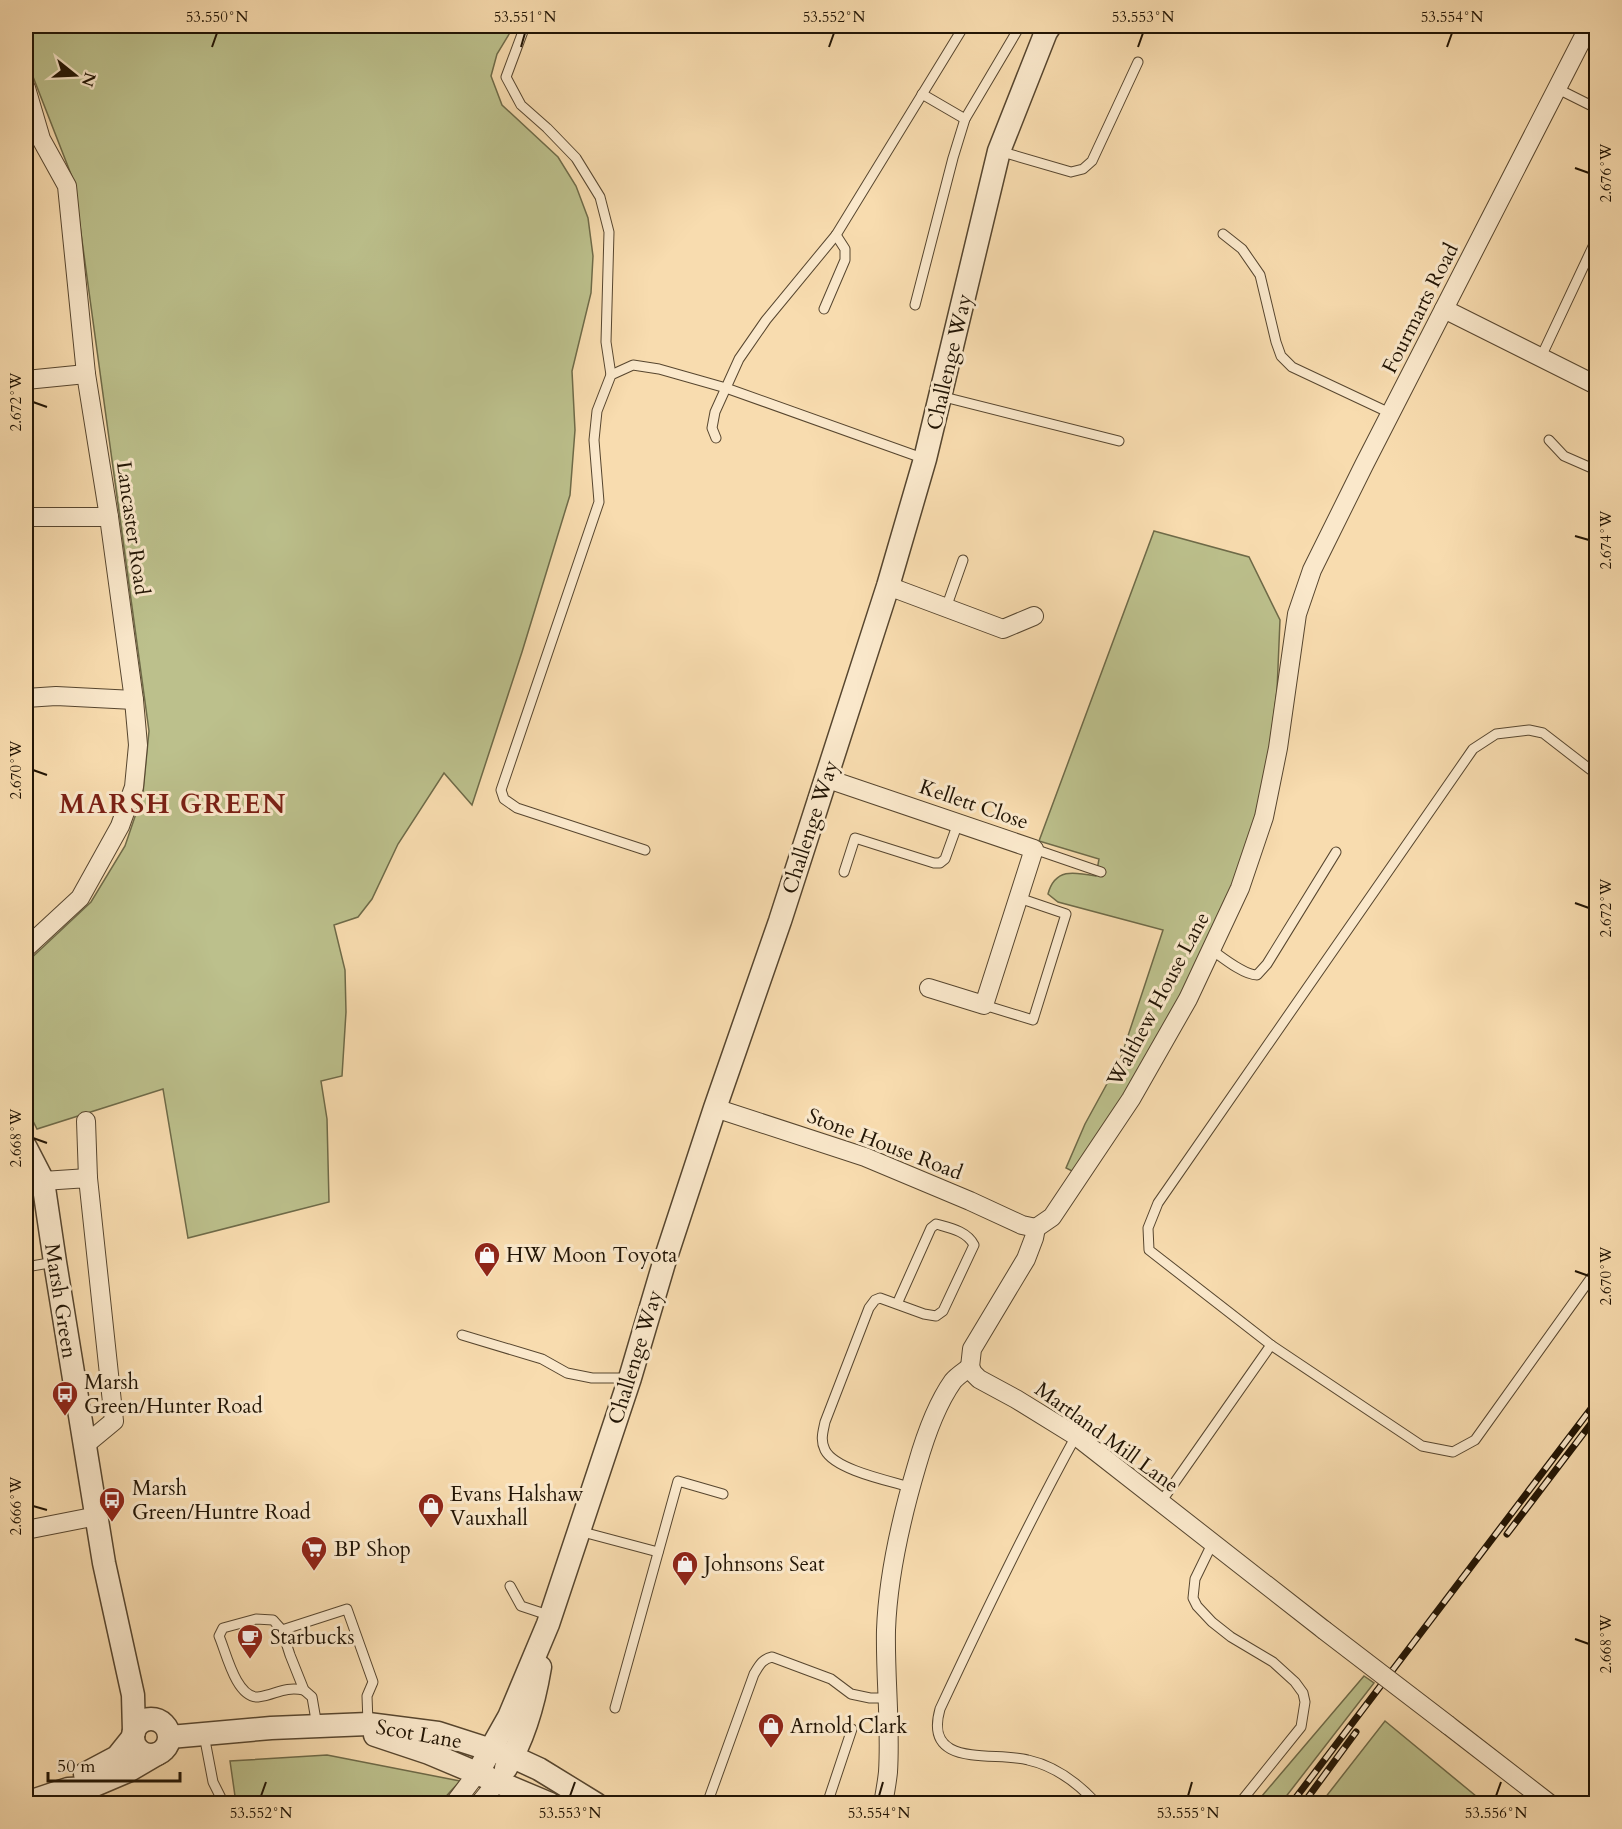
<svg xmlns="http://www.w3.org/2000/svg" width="1622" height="1829" font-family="Cardo,serif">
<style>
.green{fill:#bcc08c;stroke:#6e6a48;stroke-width:1.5}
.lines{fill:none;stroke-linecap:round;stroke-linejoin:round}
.service-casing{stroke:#57462f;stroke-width:11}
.minor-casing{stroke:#57462f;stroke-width:20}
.tertiary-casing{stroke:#57462f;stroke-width:25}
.service{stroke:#fae8cb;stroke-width:9}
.minor{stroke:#fae8cb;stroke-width:18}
.tertiary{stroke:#fae8cb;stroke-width:22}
.rail-casing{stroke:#211404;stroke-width:7}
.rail{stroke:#fae8cb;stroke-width:4.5;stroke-dasharray:14;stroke-linecap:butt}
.minor-bridge-casing{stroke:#57462f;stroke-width:20;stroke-linecap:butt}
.minor-bridge{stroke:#fae8cb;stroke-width:18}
.ticks{fill:none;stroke:#211404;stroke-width:2}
.labels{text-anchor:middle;stroke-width:6;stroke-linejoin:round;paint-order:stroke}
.street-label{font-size:21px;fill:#211404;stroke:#fae8cb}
.poi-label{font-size:21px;fill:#211404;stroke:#fae8cb;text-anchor:start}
.district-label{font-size:27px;font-weight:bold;letter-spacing:1.5px;fill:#7a1f14;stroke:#fae8cb}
.neatline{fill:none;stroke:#211404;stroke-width:2}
.ticks-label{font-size:15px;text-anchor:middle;fill:#211404}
</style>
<rect width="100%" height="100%" fill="#f8dcaf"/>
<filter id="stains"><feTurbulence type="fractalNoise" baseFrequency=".00333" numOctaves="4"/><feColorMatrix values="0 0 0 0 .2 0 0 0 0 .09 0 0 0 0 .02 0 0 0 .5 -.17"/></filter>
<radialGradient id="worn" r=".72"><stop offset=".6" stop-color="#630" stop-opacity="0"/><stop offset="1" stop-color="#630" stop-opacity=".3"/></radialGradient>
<g class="green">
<polygon points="26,26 514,26 497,54 491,76 502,105 558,157 576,186 588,218 593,256 591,293 572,371 575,430 570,495 522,652 472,805 444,773 398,844 372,899 358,917 334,925 345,970 346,1012 342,1076 321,1081 327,1119 329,1202 188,1238 163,1089 37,1129 26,1107 26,963 91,902 125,846 143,793 149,731 74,182 30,69"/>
<path d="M1154 531 1249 557 1280 620 1277 691 1266 774 1248 844 1221 915 1145 1064 1074 1172 1066 1168 1085 1124 1120 1060 1163 930 1058 902 1048 894C1055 868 1074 872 1096 876L1099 859 1039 841Z"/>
<polygon points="1364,1676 1374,1683 1281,1803 1256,1803"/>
<polygon points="1385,1721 1482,1801 1480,1803 1321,1803"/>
<polygon points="327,1755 460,1781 440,1803 236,1803 230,1761"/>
</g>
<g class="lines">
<g class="service-casing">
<g id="service">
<polyline points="525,26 506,77 521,105 547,128 576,158 600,197 609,232 606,342 611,375"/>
<polyline points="1556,88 1596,108"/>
<polyline points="922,94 965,119"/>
<polyline points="999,151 1071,172 1083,169 1092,161 1138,62"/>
<polyline points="1223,234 1242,249 1260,275 1276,342 1281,356 1292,367 1392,414"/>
<polyline points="915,305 953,158 965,119 1020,26"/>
<polyline points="824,309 845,260 845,249 836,235"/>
<polyline points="1541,357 1596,240"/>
<polyline points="940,396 1119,441"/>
<polyline points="716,438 712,428 715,412 739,359 766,320 836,235 964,26"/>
<polyline points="1549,440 1564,456 1596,470"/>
<polyline points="946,608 963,560"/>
<polyline points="1596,774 1543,733 1529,730 1496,734 1473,749 1158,1203 1148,1228 1149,1250 1271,1345 1422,1446 1453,1452 1475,1440 1596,1271"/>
<polyline points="1034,849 1101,872"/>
<polyline points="645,850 517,808 504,799 501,790 599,502 594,440 597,411 611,375 633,365 659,369 726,388 925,459"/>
<polyline points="844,872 855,838 934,863 940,863 945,859 958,823"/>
<path d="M1212 950C1223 958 1244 975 1257 975L1267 964 1336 852"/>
<polyline points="984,1005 1033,1020 1066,914 1019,898"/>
<polyline points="26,1267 55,1262"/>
<path d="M897 1304 931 1228 936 1224C950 1228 967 1231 974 1245L943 1311 936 1316 924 1314 880 1298 875 1300 869 1308 825 1422C823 1432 820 1440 825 1450 835 1470 890 1481 910 1487"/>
<polyline points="462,1335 542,1359 567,1373 592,1378 628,1378"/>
<path d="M1076 1436C1027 1525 983 1617 940 1709 923 1769 993 1751 1028 1760 1055 1766 1078 1783 1097 1804"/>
<polyline points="1161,1502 1271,1345"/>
<polyline points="579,1531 658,1552"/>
<polyline points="1212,1544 1195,1579 1193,1598 1197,1606 1212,1622 1231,1637 1273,1662 1295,1682 1303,1693 1305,1702 1301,1727 1239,1804"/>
<polyline points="510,1586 521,1606 551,1616"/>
<path d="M282 1630 273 1620 256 1619 223 1628 219 1636C226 1652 236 1698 258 1697 276 1695 283 1686 304 1690"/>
<polyline points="615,1708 678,1481 723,1494"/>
<polyline points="317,1726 312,1697 304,1690 290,1655 282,1630 347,1609 373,1682 367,1696 368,1723"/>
<polyline points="204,1735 213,1782 224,1804"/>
<path d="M707 1804 754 1674C759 1666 762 1659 772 1657L831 1679 851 1694 870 1698H887"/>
<polyline points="827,1804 852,1729"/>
</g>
</g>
<g class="minor-casing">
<g id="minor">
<polyline points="26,88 41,139 67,186 86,374 109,517 134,700 138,745 134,787 120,826 80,898 26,948"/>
<polyline points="1444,309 1596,385"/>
<polyline points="26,380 86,374"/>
<polyline points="26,517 109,517"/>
<polyline points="888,586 1003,629 1034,616"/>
<polyline points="26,698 56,696 134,700"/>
<polyline points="825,778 1034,849 984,1005 929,988"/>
<polyline points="715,1108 865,1157 970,1201 1022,1225 1036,1228"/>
<polyline points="86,1121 88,1178"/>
<polyline points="43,1181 88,1178 114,1421 85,1445"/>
<polyline points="1036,1228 1052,1217 1131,1099 1188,999 1240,888 1264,817 1278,748 1297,614 1312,570 1364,465 1589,26"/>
<polyline points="970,1367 973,1373 979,1379 1016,1399 1076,1436 1324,1630"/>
<polyline points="970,1367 972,1349 1026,1259 1034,1238 1036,1228"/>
<polyline points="26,1530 97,1516"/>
<polyline points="1448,1725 1550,1804"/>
<polyline points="454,1804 478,1772"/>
<polyline points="479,1804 498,1781"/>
<path d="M883 1804C885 1793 887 1782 888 1772 891 1725 885 1678 886 1630 888 1574 901 1519 917 1465 925 1437 936 1405 953 1381 957 1376 965 1371 970 1367"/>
</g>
</g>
<g class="tertiary-casing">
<g id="tertiary">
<polyline points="26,1148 43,1181 55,1262 104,1563 133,1695 134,1732"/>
<circle cx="151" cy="1737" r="18"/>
<polyline points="375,1735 429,1753 550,1804"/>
<polyline points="170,1737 271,1728 368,1724 438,1733 513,1757 539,1769 596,1804"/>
<path d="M506 1768C525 1737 534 1703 540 1667"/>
<polyline points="478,1772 509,1717 548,1624 630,1378 664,1263 715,1108 780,921 888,586 925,459 999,151 1046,32 1050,26"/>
<polyline points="85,1774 117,1757 133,1737"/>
<polyline points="26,1803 68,1789 88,1788 128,1771 157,1754"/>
</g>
</g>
<use href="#service" class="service"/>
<use href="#minor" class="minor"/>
<use href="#tertiary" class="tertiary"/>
<g class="rail-casing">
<g id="rail">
<polyline points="1507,1534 1596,1417"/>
<polyline points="1291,1804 1596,1402"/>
<polyline points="1303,1804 1356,1732"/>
</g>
</g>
<use href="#rail" class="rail"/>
<g class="minor-bridge-casing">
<polyline id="minor-bridge" points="1324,1630 1448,1725"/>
</g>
<use href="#minor-bridge" class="minor-bridge"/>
</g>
<path class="ticks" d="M212 47 217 33M521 47 525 33M829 47 834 33M1138 47 1143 33M1447 47 1452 33M1575 168 1589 173M33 402 47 407M1575 536 1589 540M33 770 47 775M1575 903 1589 908M33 1138 47 1143M1575 1271 1589 1276M33 1506 47 1510M1575 1639 1589 1644M261 1796 266 1782M570 1796 575 1782M879 1796 883 1782M1188 1796 1192 1782M1496 1796 1501 1782"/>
<defs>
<g id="shop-pin" transform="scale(1.35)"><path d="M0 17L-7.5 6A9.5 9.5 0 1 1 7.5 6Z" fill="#8f2418" stroke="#fae8cb"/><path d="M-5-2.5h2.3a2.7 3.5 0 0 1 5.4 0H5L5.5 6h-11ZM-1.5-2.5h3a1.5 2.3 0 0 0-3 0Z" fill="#fff"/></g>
<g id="bus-pin" transform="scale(1.35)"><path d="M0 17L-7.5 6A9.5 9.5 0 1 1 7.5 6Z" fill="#8f2418" stroke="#fae8cb"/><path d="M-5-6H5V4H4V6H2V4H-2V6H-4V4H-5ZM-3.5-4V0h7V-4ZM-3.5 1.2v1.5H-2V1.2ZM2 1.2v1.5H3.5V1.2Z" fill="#fff"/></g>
<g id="supermarket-pin" transform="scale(1.35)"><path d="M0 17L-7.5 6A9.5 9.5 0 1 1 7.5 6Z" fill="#8f2418" stroke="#fae8cb"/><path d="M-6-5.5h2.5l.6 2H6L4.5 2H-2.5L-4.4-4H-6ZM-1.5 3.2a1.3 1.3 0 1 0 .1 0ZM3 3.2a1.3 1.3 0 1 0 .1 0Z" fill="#fff"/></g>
<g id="cafe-pin" transform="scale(1.35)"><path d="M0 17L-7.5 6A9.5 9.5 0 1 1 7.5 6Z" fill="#8f2418" stroke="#fae8cb"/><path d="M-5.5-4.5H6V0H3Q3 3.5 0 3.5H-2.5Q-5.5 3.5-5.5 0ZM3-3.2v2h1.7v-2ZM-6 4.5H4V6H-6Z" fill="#fff"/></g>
</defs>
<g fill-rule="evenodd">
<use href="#shop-pin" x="487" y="1255"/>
<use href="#bus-pin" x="65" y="1394"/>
<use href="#bus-pin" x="112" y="1500"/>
<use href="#shop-pin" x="431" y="1506"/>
<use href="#supermarket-pin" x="314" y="1549"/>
<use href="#shop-pin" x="685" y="1564"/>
<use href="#cafe-pin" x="250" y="1637"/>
<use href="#shop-pin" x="771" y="1726"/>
</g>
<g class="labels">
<g class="street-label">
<text transform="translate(1420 308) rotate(-63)" y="7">Fourmarts Road</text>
<text transform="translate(949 362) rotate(-77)" y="7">Challenge Way</text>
<text transform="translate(133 528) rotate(82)" y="7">Lancaster Road</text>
<text transform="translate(974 804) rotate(19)" y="7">Kellett Close</text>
<text transform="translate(810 827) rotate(-72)" y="7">Challenge Way</text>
<text transform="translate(1158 999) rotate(-62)" y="7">Walthew House Lane</text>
<text transform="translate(885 1144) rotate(21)" y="7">Stone House Road</text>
<text transform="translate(61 1301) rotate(81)" y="7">Marsh Green</text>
<text transform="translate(635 1357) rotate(-73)" y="7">Challenge Way</text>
<text transform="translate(1107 1437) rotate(36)" y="7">Martland Mill Lane</text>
<text transform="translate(419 1734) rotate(10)" y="7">Scot Lane</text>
</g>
<g class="poi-label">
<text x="506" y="1262">HW Moon Toyota</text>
<text x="84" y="1389">Marsh<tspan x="84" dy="24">Green/Hunter Road</tspan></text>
<text x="132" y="1495">Marsh<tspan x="132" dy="24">Green/Huntre Road</tspan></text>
<text x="450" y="1501">Evans Halshaw<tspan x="450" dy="24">Vauxhall</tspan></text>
<text x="334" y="1556">BP Shop</text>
<text x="704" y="1571">Johnsons Seat</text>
<text x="270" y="1644">Starbucks</text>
<text x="790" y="1733">Arnold Clark</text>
</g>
<g class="district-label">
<text x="173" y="813">MARSH GREEN</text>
</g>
</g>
<rect width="1622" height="1829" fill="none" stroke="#f8dcaf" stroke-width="66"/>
<g transform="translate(75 75) rotate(108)" stroke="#fae8cb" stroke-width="4.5" paint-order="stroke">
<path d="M0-4.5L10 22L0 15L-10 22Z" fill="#211404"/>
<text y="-9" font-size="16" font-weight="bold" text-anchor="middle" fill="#211404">N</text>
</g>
<path d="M48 1772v9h132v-9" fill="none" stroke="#211404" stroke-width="3"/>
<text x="57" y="1772" font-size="18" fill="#211404" stroke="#fae8cb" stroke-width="4.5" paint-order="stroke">50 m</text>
<rect x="33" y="33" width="1556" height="1763" class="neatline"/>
<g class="ticks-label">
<text x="217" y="22">53.550°N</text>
<text x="525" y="22">53.551°N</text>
<text x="834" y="22">53.552°N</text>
<text x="1143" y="22">53.553°N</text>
<text x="1452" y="22">53.554°N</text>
<text transform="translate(1606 173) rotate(-90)" y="5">2.676°W</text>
<text transform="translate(16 402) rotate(-90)" y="5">2.672°W</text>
<text transform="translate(1606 540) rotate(-90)" y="5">2.674°W</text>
<text transform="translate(16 770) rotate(-90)" y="5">2.670°W</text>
<text transform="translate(1606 908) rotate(-90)" y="5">2.672°W</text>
<text transform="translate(16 1138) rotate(-90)" y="5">2.668°W</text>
<text transform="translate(1606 1276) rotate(-90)" y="5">2.670°W</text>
<text transform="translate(16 1506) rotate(-90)" y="5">2.666°W</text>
<text transform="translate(1606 1644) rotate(-90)" y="5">2.668°W</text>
<text x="261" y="1818">53.552°N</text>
<text x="570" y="1818">53.553°N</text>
<text x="879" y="1818">53.554°N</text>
<text x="1188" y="1818">53.555°N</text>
<text x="1496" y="1818">53.556°N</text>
</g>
<rect width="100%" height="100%" filter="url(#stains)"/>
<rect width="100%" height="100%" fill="url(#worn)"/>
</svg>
